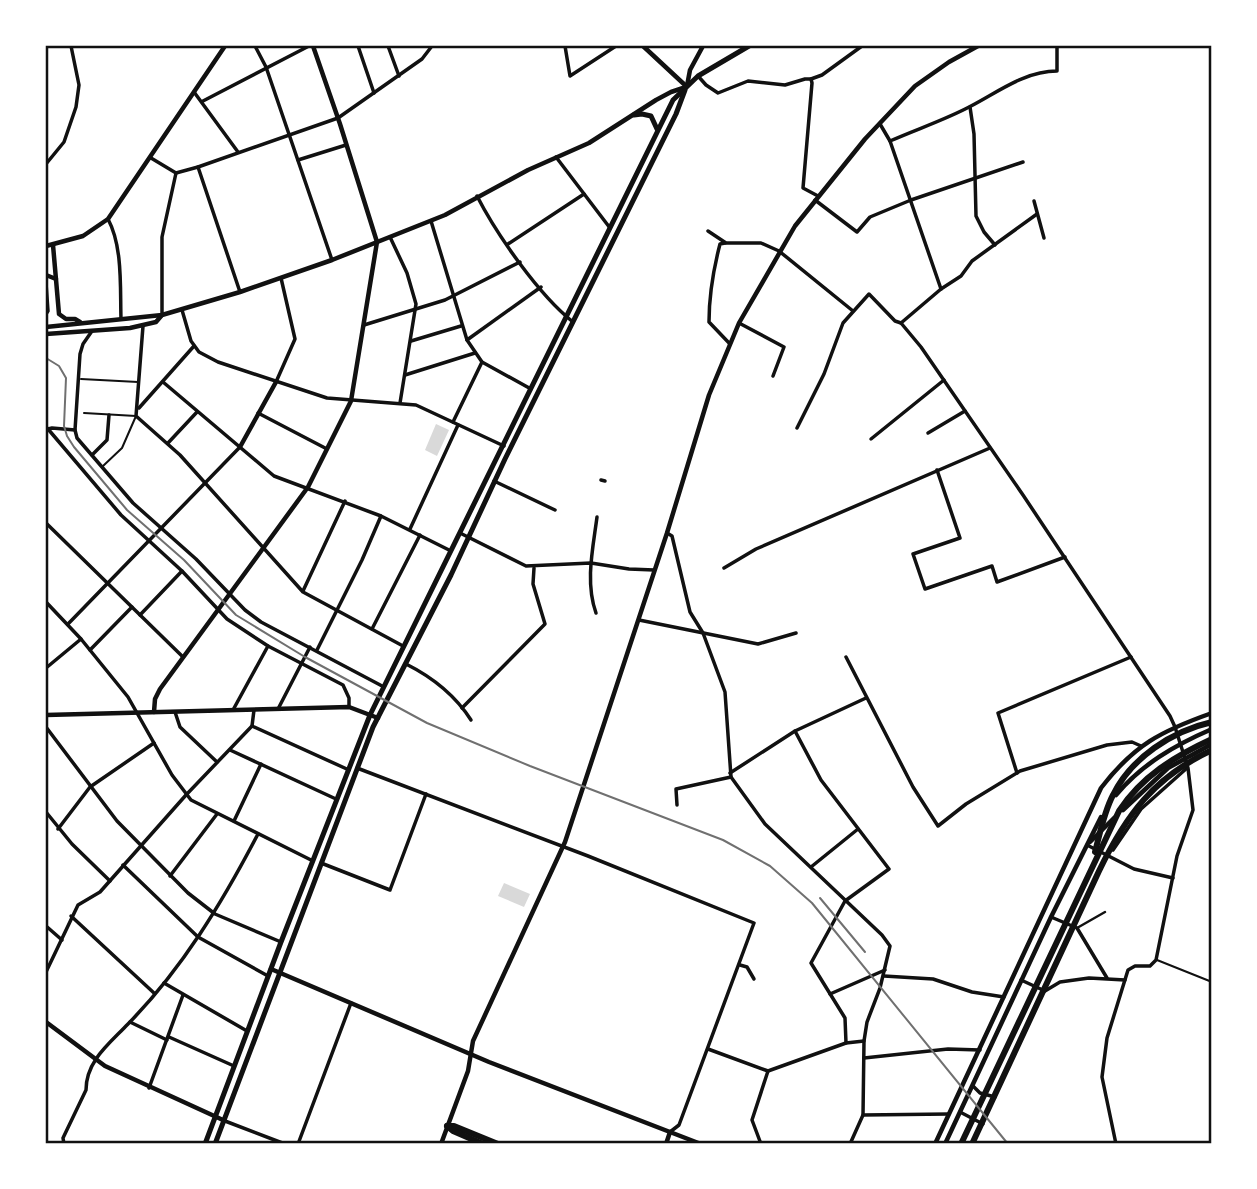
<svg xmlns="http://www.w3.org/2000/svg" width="1257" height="1189" font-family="'DM Sans',sans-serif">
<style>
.water{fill:#d9d9d9}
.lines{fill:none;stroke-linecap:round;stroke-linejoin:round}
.service{stroke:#111;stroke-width:2}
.pedestrian{stroke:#111;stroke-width:2.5}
.minor{stroke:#111;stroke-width:3.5}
.tertiary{stroke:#111;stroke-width:4.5}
.secondary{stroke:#111;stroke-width:4.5}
.trunk{stroke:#111;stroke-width:5}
.motorway{stroke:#111;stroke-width:6}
.tram{stroke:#707070;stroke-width:2}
.neatline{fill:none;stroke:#111;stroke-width:2.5}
</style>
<rect width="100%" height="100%" fill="#fff"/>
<g class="water">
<polygon points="436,424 449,430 437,456 425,450"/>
<polygon points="504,883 530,894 524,907 498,896"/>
</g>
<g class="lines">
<g class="service">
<polyline points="81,379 138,382"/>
<polyline points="84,413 136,416 122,448 103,466"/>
<polyline points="1157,960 1212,982"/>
</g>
<polyline class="pedestrian" points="1077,928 1105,912"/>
<g class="minor">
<polyline points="255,46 266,67 332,260"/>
<polyline points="358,46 374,93"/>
<polyline points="388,46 399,76"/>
<polyline points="565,46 570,76 616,46"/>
<polyline points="698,76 706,85 718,93 748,81 785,85 805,79 811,79 822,75 862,46"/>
<polyline points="811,79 812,83 803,188 818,196"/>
<polyline points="194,92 238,152"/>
<polyline points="203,101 309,46"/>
<polyline points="970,107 974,134 976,216 984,232 995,245"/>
<polyline points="880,124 890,141 941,289"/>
<path d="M890 141C917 129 945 120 971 106 998 92 1025 71 1057 71V46"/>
<polyline points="556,157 610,228"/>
<polyline points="151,158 176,173 198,167 338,118 422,59 432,46"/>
<polyline points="298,160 346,145"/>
<polyline points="46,164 64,142 76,107 79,85 71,46"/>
<polyline points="198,167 240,292"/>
<path d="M477 196C497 235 539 295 573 322"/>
<polyline points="815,200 857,232 870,217 911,200 1023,162"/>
<polyline points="1034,201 1044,238"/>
<path d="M108 219C123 247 120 288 121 319"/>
<polyline points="431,221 467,340 482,362 531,389"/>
<polyline points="708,231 726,243 761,243 779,251 853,311"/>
<polyline points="390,237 407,273 416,304 400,403"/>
<path d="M725 243 720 244C713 271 709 294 709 322L730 344"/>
<polyline points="508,244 584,194"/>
<polyline points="46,283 48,311 46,314"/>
<polyline points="182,310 191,341 199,352 218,362 327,398 416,405 504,446"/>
<polyline points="162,315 162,237 176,173"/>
<polyline points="739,323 784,347 773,376"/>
<polyline points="901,323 941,289 961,276 972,261 1037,214"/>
<polyline points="364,325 445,300 520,262"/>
<polyline points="143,326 136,416 180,455 303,592 403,646"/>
<polyline points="92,331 83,344 80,354 75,430 77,438 133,503 196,559 245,610 261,622 384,687"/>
<polyline points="467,340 541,287"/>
<polyline points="411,341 461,326"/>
<polyline points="405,375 475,353"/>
<polyline points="163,382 274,476 381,516 451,551"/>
<polyline points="276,382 295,339 281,278"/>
<polyline points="139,408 194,346"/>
<polyline points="258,413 327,449"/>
<polyline points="453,422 482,362"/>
<polyline points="797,428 824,374 843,323 869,294 895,321 901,323 921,347 1023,495 1170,716 1175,727 1188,768 1193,810 1177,856 1156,960 1150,966 1135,966 1128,970 1107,1038 1102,1077 1116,1144"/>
<polyline points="48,429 121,515 182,571 227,619 268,646 343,685 349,698 349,707"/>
<polyline points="48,429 52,428 75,430"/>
<polyline points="928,433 965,411"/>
<polyline points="871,439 944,380"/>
<polyline points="168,443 197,412"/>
<polyline points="92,455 107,440 109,415"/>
<polyline points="937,470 960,538 913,554 925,589 992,566 997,582 1065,557"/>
<polyline points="601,480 605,481"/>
<polyline points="494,481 555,510"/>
<polyline points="46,523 183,657"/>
<polyline points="410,529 458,425"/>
<polyline points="460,533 526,566 591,563 629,569 654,570"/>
<polyline points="667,533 672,536 690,612 703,633 725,692 731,777 765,824 882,935 890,946 880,988 867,1022 864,1041 863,1115 850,1144"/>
<polyline points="724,568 756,549 990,448"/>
<polyline points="303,591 345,501"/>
<polyline points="46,602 81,639 128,697 172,775 191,800 313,861"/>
<path d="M596 613C585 582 593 548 597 517"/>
<polyline points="140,615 182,571"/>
<polyline points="639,620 758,644 796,633"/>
<polyline points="68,624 240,447"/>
<polyline points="372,629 420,535"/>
<polyline points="90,650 132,607"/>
<polyline points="317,650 362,560 381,516"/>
<polyline points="846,657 913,787 938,826 966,804 1020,771 1107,745 1132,742 1141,746"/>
<path d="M406 664C432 677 455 695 471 720"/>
<polyline points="46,668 81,639"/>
<polyline points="462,708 545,624 533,584 534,568"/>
<polyline points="278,709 310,647"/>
<polyline points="233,710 268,646"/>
<polyline points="175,712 180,727 217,762"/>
<polyline points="252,726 349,770"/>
<polyline points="46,727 117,821 188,893 215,914 281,942"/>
<polyline points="795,731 821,780 889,869 845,901 811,963 845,1018 846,1043"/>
<polyline points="230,750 336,799"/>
<polyline points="357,768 588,856 754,923 679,1125 670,1132"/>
<polyline points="730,773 795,731 866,698"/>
<polyline points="1017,773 998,713 1131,657"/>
<polyline points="677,805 676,789 731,777"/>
<polyline points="46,812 72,844 110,881"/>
<polyline points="234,821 261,764"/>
<polyline points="58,829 90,787 154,743"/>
<polyline points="1087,845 1134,869 1173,878"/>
<polyline points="1113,850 1141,809 1187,768"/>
<polyline points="321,863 390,890 426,794"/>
<polyline points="123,865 198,937 268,976"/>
<polyline points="811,867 858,829"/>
<polyline points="170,876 217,814"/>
<polyline points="71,916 154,993"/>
<polyline points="1051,917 1077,928 1107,978"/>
<polyline points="46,926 62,940"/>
<polyline points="740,965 747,967 754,979"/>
<polyline points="46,972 78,905 100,892 186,795 252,726 254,710"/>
<polyline points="884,976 933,979 972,992 1004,997"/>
<polyline points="1021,980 1045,991 1060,982 1089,978 1125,980"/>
<polyline points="164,983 247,1031"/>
<polyline points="830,994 885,970"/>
<polyline points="130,1022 167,1040"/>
<polyline points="169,1037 234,1066"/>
<polyline points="708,1049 768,1071 752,1120 761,1144"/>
<polyline points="864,1058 948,1049 980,1050"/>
<polyline points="768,1071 846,1043 864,1041"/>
<polyline points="973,1086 980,1093 995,1097"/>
<polyline points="149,1088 183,995"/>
<polyline points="960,1112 983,1124"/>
<polyline points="863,1115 949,1114"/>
<polyline points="225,1121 285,1144"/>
<path d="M64 1144 63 1138 86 1090C86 1061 109 1044 128 1024 182 969 222 903 258 834"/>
<polyline points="298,1144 351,1003"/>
</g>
<g class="tertiary">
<polyline points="643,46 686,86"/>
<polyline points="687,86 690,70 703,46"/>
<polyline points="53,245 59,314 66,319 75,319 80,322"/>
<polyline points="46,275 56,279"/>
<polyline points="46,327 162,315 240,292 332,260 445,215 528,170 589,143 656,100 671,92 686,87"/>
<polyline points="46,334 130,328 156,322 162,315"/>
<polyline points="46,429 48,429"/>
<polyline points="240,447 276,382"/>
<polyline points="154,712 155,699 160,689 308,487 351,401 377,242 340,124 313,46"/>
<polyline points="46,715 349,707 378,718"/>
<polyline points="271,969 489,1062 701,1144"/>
<polyline points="46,1022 105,1066 223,1120"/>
<polyline points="441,1144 468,1071 473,1041 565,842 667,533 709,395 739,323 795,226 865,139 915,86 949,62 978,46"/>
<polyline points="666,1144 670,1132"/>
</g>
<g class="secondary">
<polyline points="46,246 83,236 108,219 225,46"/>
<path d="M1116 795C1142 764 1175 745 1212 729"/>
<polyline points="1123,810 1168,768 1212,744"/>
<polyline points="1090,842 1114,818"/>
<path d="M935 1144 1101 788C1134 745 1161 731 1212 713"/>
<polyline points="945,1144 1051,917 1101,817"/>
</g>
<g class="trunk">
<polyline points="634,115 642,114 651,116 657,129"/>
<polyline points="205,1144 281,942 370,715 673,100 698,76 749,46"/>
<polyline points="215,1144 373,727 451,575 505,459 676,114 685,90"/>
</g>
<g class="motorway">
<path d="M1095 852C1100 833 1104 812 1113 795 1131 758 1172 731 1212 722"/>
<polyline points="447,1126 454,1126 498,1144"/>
<polyline points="447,1126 453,1131 483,1144"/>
<path d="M961 1144 1119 811C1142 776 1175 756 1212 739"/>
<path d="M972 1144 1099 871C1126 815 1154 777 1212 750"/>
</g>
<g class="tram">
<polyline points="46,358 59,366 66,378 64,426 67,436 74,447 127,510 184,560 236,615 305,657 427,723 530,766 723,840 770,866 812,903 1008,1144"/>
<polyline points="820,898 865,952"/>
</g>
</g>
<rect width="1257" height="1189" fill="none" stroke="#ffffff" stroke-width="94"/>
<rect x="47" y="47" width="1163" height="1095" class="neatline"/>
</svg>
